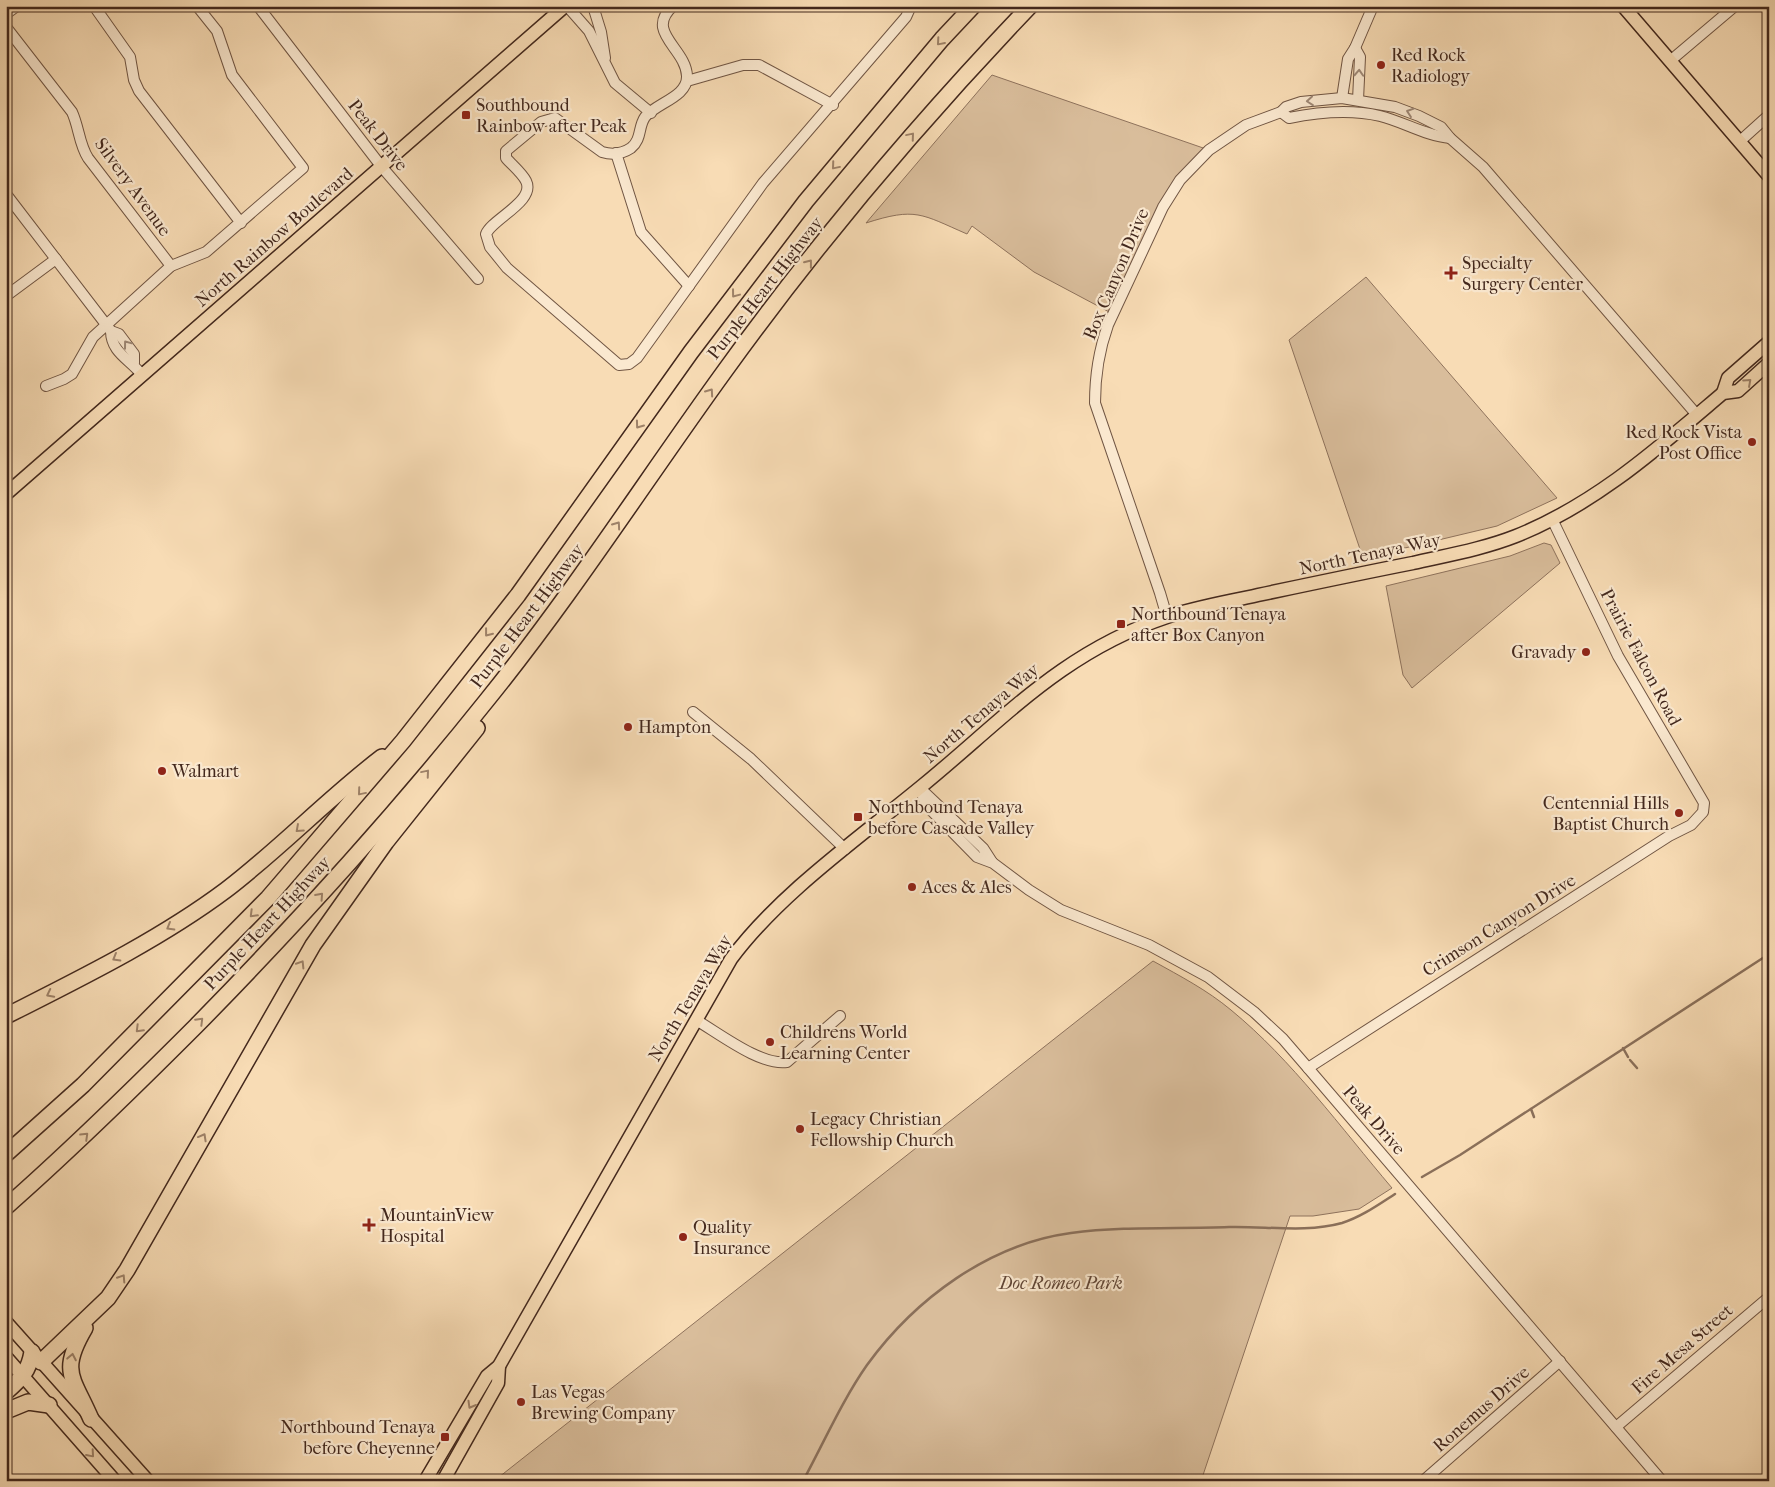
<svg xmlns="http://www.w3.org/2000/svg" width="1775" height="1487" font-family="'IM FELL French Canon',serif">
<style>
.green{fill:#d9bd9b;stroke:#8e725c}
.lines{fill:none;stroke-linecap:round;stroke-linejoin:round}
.stream{stroke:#8a6f59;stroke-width:2.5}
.minor-casing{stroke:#705543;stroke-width:12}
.major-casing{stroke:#43281d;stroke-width:15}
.highway-casing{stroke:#43281d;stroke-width:18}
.minor{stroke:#fae8cf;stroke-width:10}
.major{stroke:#f8dcb5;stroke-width:12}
.highway{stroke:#f8dcb5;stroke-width:15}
.oneway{stroke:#9e8269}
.oneway2{stroke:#9e8876}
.poi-dot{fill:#8f2418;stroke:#fae8cf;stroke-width:2}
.labels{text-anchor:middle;stroke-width:4.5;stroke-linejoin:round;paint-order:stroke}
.poi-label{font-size:18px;fill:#43281d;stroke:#fae8cf;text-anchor:start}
.street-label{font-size:18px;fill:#43281d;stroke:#fae8cf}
.park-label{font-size:18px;font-style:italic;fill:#614636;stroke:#fae8cf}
</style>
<rect width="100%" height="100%" fill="#f8dcb5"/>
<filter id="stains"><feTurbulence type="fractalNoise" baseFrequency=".004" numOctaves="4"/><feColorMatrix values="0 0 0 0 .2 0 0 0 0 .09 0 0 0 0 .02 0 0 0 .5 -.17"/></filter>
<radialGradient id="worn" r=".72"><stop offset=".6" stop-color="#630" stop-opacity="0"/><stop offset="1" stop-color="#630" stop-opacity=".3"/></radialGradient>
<g class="green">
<path d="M992 75 1209 150 1180 180 1113 314 1034 272 972 226 967 234C921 214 916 207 866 223Z"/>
<polygon points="1366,277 1557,498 1497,526 1363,558 1289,340"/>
<polygon points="1544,543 1551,545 1560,563 1412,688 1403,675 1386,586 1510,556"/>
<path d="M1153 961C1180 976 1207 990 1231 1010 1292 1060 1341 1128 1392 1188L1359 1209 1313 1216H1290L1201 1481H494Z"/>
</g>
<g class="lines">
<g class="stream">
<polyline points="1623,1048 1628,1057"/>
<polyline points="1630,1060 1637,1068"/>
<polyline points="1531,1109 1534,1117"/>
<polyline points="1422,1177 1460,1155 1769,954"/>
<path d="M803 1481C823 1444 843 1399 867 1365 915 1299 989 1244 1071 1233 1123 1226 1177 1229 1229 1227 1266 1226 1306 1233 1342 1223 1361 1217 1378 1205 1395 1194"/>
</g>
<g class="minor-casing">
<g id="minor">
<polyline points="94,6 130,57 134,80 139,91 241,223"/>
<polyline points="258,6 381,166 478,279"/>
<polyline points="567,6 589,31 615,83 651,113"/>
<polyline points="593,6 601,32 605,58"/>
<path d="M673 6C644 32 686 48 687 76 688 97 656 103 645 117 638 127 642 139 631 148 622 154 612 155 602 152L555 118 541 122 506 151V158C512 165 522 173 526 181 536 201 492 219 486 234L490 247 507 268 619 365 629 364 637 358 763 183 906 17 911 6"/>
<polyline points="6,14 17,6"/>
<path d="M6 27 72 112C79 127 79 144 88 158L171 266"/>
<polyline points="1355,48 1360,57 1358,100"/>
<polyline points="1670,61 1735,6"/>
<polyline points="687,81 743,65 759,65 833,105"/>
<polyline points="1342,98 1348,59 1355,48 1373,6"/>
<path d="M1281 112 1289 118C1319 112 1350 109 1380 116 1404 122 1426 136 1450 138"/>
<polyline points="1739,142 1769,115"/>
<polyline points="616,153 641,232 689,286"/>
<polyline points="6,194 111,331 119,334 134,354 134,363"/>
<polyline points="6,296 56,259"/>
<path d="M111 331C111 353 131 360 142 375"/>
<polyline points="46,386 64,379 72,374 93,337 171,266 206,252 303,168 232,75 217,31 197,6"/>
<path d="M1167 617 1160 593 1095 403C1095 375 1099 350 1108 325L1163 207 1180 180 1209 150 1246 125 1281 112 1286 107 1301 102 1342 98 1395 107 1419 116 1441 127 1450 138 1483 167 1697 415"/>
<polyline points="693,712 751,759 845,849"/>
<polyline points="920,788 926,805 977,857 993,863 1029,890 1061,910 1149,945 1208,977 1254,1012 1283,1039 1308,1068 1662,1481"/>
<polyline points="921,789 983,848 992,862"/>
<path d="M696 1020C720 1034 761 1066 787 1062L840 1016"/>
<polyline points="1308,1068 1669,836 1691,825 1703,812 1704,803 1618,656 1552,519"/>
<polyline points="1616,1427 1769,1297"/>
<polyline points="1423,1481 1560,1361"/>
</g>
</g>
<g class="major-casing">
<g id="major">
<polyline points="1623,6 1769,176"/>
<polyline points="1723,393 1728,378 1769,342"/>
<polyline points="6,494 565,6"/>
<polyline points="6,1322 148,1481"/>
<polyline points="6,1357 115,1481"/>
<path d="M425 1481 487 1376 499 1366 731 959C779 894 859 838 922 786 1004 719 1062 652 1167 617 1196 607 1228 602 1258 595 1310 584 1362 573 1413 563 1448 555 1483 549 1516 536 1596 504 1658 448 1723 393L1738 391 1769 363"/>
<polyline points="443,1481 498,1383 499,1366"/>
</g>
</g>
<g class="highway-casing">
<g id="highway">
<path d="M6 1016C81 978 159 940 226 890 281 848 328 798 382 757"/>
<polyline points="6,1154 83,1085 268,898 403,741 518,595 691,352 806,201 942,39 973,6"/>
<path d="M6 1207C72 1149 134 1088 196 1026 298 922 396 814 487 700 572 595 645 481 724 372 817 243 920 121 1030 6"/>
<path d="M85 1328C59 1372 73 1377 91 1419"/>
<polyline points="41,1362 108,1298 127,1270 313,945 386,842 477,728"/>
<path d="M6 1392C21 1379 29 1371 32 1352"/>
<polyline points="6,1411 28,1402 49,1405"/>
</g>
</g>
<use href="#minor" class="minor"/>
<use href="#major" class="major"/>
<use href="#highway" class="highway"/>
</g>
<defs><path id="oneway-chevron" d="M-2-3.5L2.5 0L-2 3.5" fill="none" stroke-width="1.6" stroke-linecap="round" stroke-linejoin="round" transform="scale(1.25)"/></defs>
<g class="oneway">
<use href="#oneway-chevron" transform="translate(940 42) rotate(131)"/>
<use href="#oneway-chevron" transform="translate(911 136) rotate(-50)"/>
<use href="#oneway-chevron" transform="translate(835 166) rotate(130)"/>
<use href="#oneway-chevron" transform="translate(809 263) rotate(-52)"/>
<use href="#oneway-chevron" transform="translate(735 294) rotate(127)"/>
<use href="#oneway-chevron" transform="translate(1748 382) rotate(-42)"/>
<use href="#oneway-chevron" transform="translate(710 392) rotate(-55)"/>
<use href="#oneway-chevron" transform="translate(639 425) rotate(126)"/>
<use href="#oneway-chevron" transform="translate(617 525) rotate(-55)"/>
<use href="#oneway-chevron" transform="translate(488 633) rotate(128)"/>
<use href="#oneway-chevron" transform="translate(426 773) rotate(-50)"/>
<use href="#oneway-chevron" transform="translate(361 792) rotate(130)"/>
<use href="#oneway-chevron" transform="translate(299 829) rotate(138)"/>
<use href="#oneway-chevron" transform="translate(320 896) rotate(-48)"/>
<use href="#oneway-chevron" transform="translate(253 914) rotate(135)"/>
<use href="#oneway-chevron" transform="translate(170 927) rotate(150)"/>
<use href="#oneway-chevron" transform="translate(116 958) rotate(150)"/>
<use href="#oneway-chevron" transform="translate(301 964) rotate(-58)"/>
<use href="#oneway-chevron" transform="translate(50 994) rotate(153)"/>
<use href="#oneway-chevron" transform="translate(200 1021) rotate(-45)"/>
<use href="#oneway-chevron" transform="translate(139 1029) rotate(135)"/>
<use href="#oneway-chevron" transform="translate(85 1136) rotate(-44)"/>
<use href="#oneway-chevron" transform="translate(203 1137) rotate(-61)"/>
<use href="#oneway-chevron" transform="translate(122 1278) rotate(-57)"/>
<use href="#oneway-chevron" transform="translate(72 1357) rotate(-79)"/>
<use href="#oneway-chevron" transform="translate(471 1405) rotate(120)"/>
<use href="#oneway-chevron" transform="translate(91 1454) rotate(49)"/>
</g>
<g class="oneway2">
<use href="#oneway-chevron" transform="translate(1359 73) rotate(-87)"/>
<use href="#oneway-chevron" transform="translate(1310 101) rotate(175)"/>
<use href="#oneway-chevron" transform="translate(1410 112) rotate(-161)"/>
<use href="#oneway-chevron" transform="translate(127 344) rotate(-127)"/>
</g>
<g class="poi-dot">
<circle cx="1381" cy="65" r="5"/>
<rect x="461" y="110" width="10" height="10" rx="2.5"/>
<path d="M1448.5 265.5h5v5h5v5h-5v5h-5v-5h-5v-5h5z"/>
<circle cx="1752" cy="442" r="5"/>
<rect x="1116" y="619" width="10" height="10" rx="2.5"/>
<circle cx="1586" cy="652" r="5"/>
<circle cx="628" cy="727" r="5"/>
<circle cx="162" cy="771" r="5"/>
<circle cx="1679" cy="813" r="5"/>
<rect x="853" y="812" width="10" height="10" rx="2.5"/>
<circle cx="912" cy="887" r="5"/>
<circle cx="770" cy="1042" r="5"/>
<circle cx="800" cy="1129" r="5"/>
<path d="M366.5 1217.5h5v5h5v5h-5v5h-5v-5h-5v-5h5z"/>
<circle cx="683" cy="1237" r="5"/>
<circle cx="521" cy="1402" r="5"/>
<rect x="440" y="1432" width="10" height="10" rx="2.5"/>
</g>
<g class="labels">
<g class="poi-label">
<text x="1391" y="61">Red Rock<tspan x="1391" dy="21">Radiology</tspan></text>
<text x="476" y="111">Southbound<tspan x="476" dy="21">Rainbow after Peak</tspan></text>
<text x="1462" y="269">Specialty<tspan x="1462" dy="21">Surgery Center</tspan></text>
<text x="1742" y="438" text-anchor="end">Red Rock Vista<tspan x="1742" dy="21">Post Office</tspan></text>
<text x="1131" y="620">Northbound Tenaya<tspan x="1131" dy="21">after Box Canyon</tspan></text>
<text x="1576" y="658" text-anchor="end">Gravady</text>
<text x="638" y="733">Hampton</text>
<text x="172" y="777">Walmart</text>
<text x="1669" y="809" text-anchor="end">Centennial Hills<tspan x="1669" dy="21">Baptist Church</tspan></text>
<text x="868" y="813">Northbound Tenaya<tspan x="868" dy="21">before Cascade Valley</tspan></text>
<text x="922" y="893">Aces &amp; Ales</text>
<text x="780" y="1038">Childrens World<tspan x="780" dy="21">Learning Center</tspan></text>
<text x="810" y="1125">Legacy Christian<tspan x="810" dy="21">Fellowship Church</tspan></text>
<text x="380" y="1221">MountainView<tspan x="380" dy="21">Hospital</tspan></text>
<text x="693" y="1233">Quality<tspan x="693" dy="21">Insurance</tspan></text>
<text x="531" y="1398">Las Vegas<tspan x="531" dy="21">Brewing Company</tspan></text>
<text x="435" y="1433" text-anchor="end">Northbound Tenaya<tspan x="435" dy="21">before Cheyenne</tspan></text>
</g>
<g class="street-label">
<text transform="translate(378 135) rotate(52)" y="6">Peak Drive</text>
<text transform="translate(133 187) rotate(54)" y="6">Silvery Avenue</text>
<text transform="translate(274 237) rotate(-41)" y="6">North Rainbow Boulevard</text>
<text transform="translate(1116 274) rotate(-67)" y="6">Box Canyon Drive</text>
<text transform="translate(765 288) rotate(-52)" y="6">Purple Heart Highway</text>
<text transform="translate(1370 554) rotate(-12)" y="6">North Tenaya Way</text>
<text transform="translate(527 616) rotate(-53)" y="6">Purple Heart Highway</text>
<text transform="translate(1641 657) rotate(62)" y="6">Prairie Falcon Road</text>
<text transform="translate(981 713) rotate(-40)" y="6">North Tenaya Way</text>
<text transform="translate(267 923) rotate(-47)" y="6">Purple Heart Highway</text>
<text transform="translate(1499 925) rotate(-32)" y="6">Crimson Canyon Drive</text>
<text transform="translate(690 998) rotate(-59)" y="6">North Tenaya Way</text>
<text transform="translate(1374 1120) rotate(49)" y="6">Peak Drive</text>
<text transform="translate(1682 1349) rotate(-41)" y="6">Fire Mesa Street</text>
<text transform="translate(1481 1409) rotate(-41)" y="6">Ronemus Drive</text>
</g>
<g class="park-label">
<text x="1061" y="1289">Doc Romeo Park</text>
</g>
</g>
<rect width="1775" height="1487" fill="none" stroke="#f8dcb5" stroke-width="25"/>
<rect x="8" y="8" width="1760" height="1472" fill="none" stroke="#43281d" stroke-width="2.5"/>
<rect x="12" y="12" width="1750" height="1462" fill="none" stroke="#43281d"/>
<rect width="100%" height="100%" filter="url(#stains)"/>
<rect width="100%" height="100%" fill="url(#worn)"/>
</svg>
